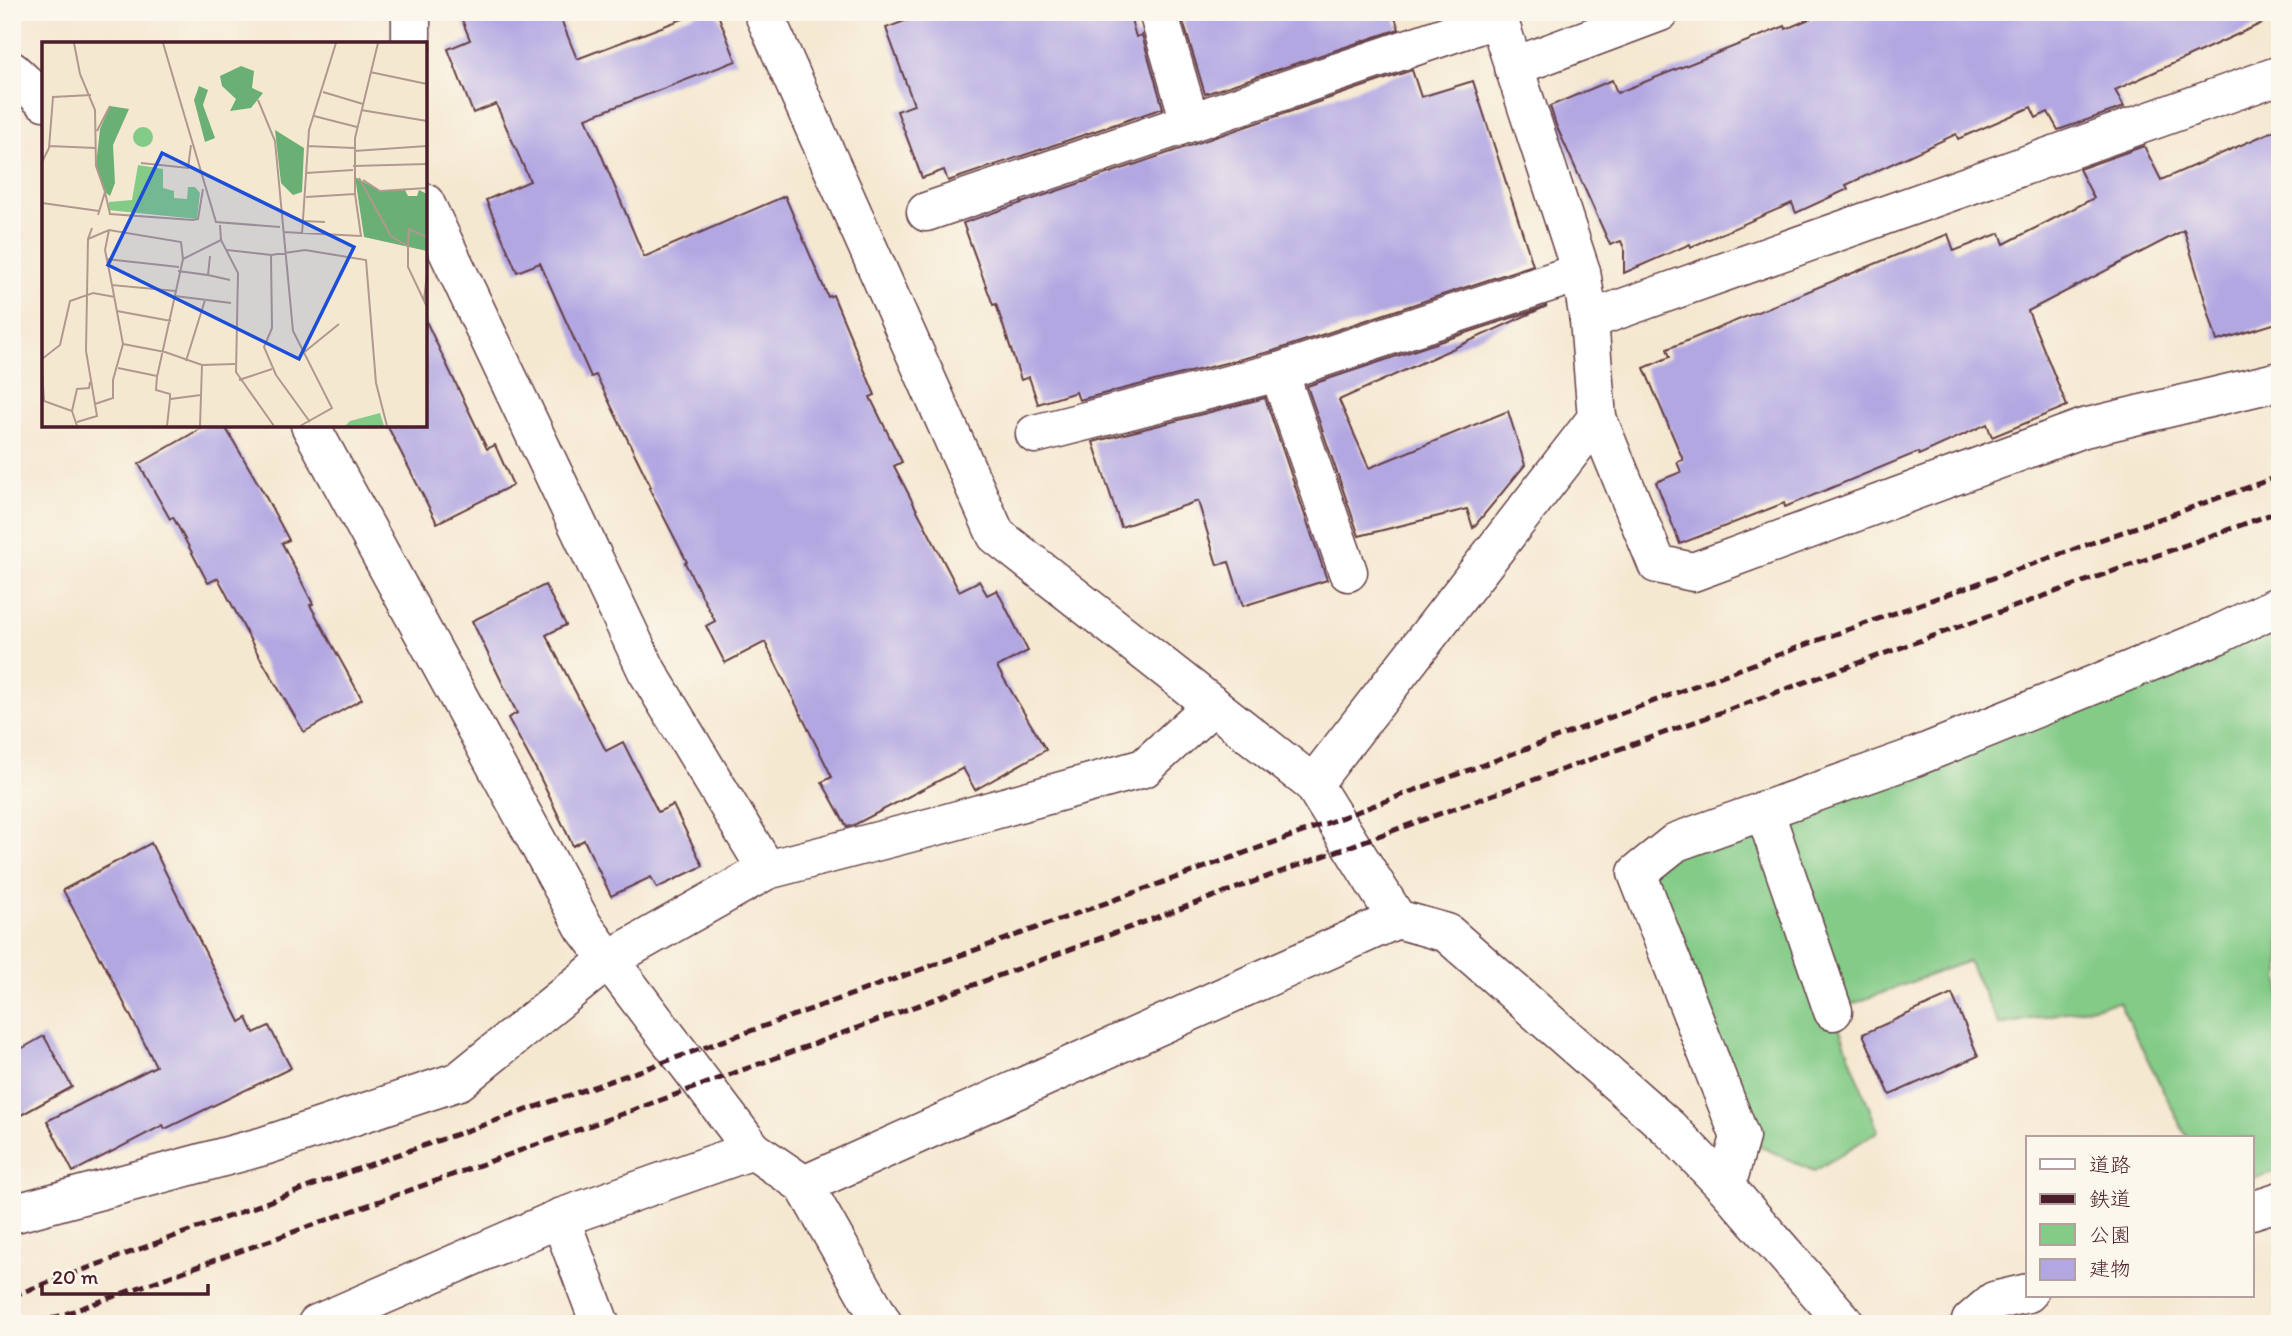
<svg xmlns="http://www.w3.org/2000/svg" width="2292" height="1336" font-family="Itim,'Klee One',sans-serif">
<style>
.green{fill:#83cb87;stroke:#667559;stroke-width:2}
.building{fill:#b3a7e2}
.lines{fill:none;stroke-linecap:round;stroke-linejoin:round}
.minor-casing{stroke:#643d44;stroke-width:41}
.minor{stroke:#fff;stroke-width:38}
.rail{stroke:#4a1f2b;stroke-width:5;stroke-dasharray:10 5;stroke-linecap:butt}
.inset-road{fill:none;stroke:#b1988f;stroke-width:2}
.view{fill:#1d4ed8;fill-opacity:0.15;stroke:#1d4ed8;stroke-width:3.5}
.inset-edge{fill:none;stroke:#4a1f2b;stroke-width:3.5}
</style>
<rect width="100%" height="100%" fill="#fbf7ec"/>
<filter id="ink" filterUnits="userSpaceOnUse"><feTurbulence type="fractalNoise" baseFrequency=".0143" numOctaves="2"/><feDisplacementMap in="SourceGraphic" scale="14" xChannelSelector="R" yChannelSelector="G"/><feConvolveMatrix kernelMatrix="1 2 1 2 8 2 1 2 1" color-interpolation-filters="sRGB"/></filter>
<filter id="wash" filterUnits="userSpaceOnUse"><feTurbulence type="fractalNoise" baseFrequency=".00686" numOctaves="4" result="noise"/><feDisplacementMap in="SourceGraphic" scale="28" xChannelSelector="R" yChannelSelector="G"/><feGaussianBlur stdDeviation="1.57" result="paint"/><feColorMatrix in="noise" values="0 0 0 0 0 0 0 0 0 0 0 0 0 0 0 0 0 1.4 0 .05"/><feComposite in="paint" operator="in"/></filter>
<g filter="url(#wash)">
<rect width="100%" height="100%" fill="#f5e8d1"/>
<polygon class="green" points="2280,611 2280,1170 2252,1179 2252,1138 2187,1138 2119,1002 1999,1025 1968,961 1833,1011 1878,1131 1814,1171 1740,1137 1649,863"/>
<g id="blocks">
<g class="building">
<polygon points="459,12 558,12 577,59 701,12 717,12 736,61 586,118 644,257 785,196 828,297 833,295 875,395 870,397 902,462 894,466 959,591 979,581 987,595 997,590 1028,651 997,667 1046,750 975,790 963,768 854,825 847,827 822,782 832,777 765,642 725,663 706,626 715,621 685,563 687,562 649,488 651,487 596,375 591,377 540,263 517,272 486,200 530,181 496,104 473,113 448,49 470,40"/>
<polygon points="929,12 1129,12 1136,37 1142,35 1163,108 948,181 944,170 922,178 897,111 914,105 886,28"/>
<polygon points="1210,12 1393,12 1399,29 1205,94 1183,21"/>
<polygon points="1826,12 2280,12 2280,15 2115,90 2124,107 2058,130 2048,112 2036,118 2031,107 1958,139 1956,134 1846,185 1848,189 1796,213 1792,203 1691,247 1690,244 1624,273 1624,248 1621,241 1610,245 1556,125 1550,106 1612,80 1617,93 1785,26 1786,29"/>
<polygon points="1412,70 1421,97 1473,81 1533,265 1273,351 1079,400 1076,392 1038,404 1029,377 1021,380 996,304 993,305 963,223"/>
<polygon points="2280,128 2280,322 2217,341 2184,230 2028,311 2067,406 1992,437 1987,424 1919,455 1918,452 1785,507 1784,503 1680,544 1656,482 1681,472 1677,462 1683,460 1644,368 1670,357 1667,349 1948,234 1954,251 2000,233 2004,244 2094,198 2079,169 2144,146 2161,180"/>
<polygon points="1547,306 1339,400 1369,468 1508,411 1525,465 1473,528 1467,509 1359,536 1307,386"/>
<polygon points="425,319 487,449 495,445 513,485 437,523 387,425 425,425"/>
<polygon points="1265,398 1327,580 1243,606 1229,562 1217,565 1198,501 1121,527 1093,442"/>
<polygon points="207,425 224,425 262,490 289,540 282,543 313,604 310,605 362,699 304,732 255,649 218,578 208,583 173,517 170,519 139,464"/>
<polygon points="545,585 566,625 546,635 606,751 623,742 658,812 673,805 703,866 657,888 651,877 611,896 584,840 573,846 537,771 508,718 517,713 472,621"/>
<polygon points="151,843 240,1022 247,1018 254,1033 269,1026 291,1068 165,1129 163,1125 73,1172 47,1121 156,1066 101,958 100,959 63,890"/>
<polygon points="1952,994 1978,1056 1890,1095 1863,1034"/>
<polygon points="44,1036 72,1087 12,1120 12,1054"/>
</g>
</g>
</g>
<g filter="url(#ink)">
<use href="#blocks" fill-opacity="0" stroke="#643d44" stroke-width="2"/>
<g class="lines">
<g class="minor-casing">
<g id="minor">
<polyline points="763,12 996,535 1313,784 1397,919"/>
<polyline points="1158,12 1190,122"/>
<polyline points="411,44 411,12"/>
<polyline points="1513,67 1660,12"/>
<polyline points="12,71 44,101"/>
<polyline points="425,203 647,671 767,870 940,825 1144,768 1213,705"/>
<polyline points="926,212 1498,18"/>
<polyline points="1589,320 2280,75"/>
<polyline points="1597,418 1657,564 1693,572 2084,428 2280,381"/>
<polyline points="310,425 584,927 753,1150 804,1185 883,1324"/>
<polyline points="1035,434 1279,372"/>
<polyline points="1348,572 1279,372 1581,272"/>
<polyline points="1313,784 1597,418 1589,320 1581,272 1496,12"/>
<polyline points="1764,810 1833,1011"/>
<polyline points="804,1185 1397,919 1447,933 1669,1128 1726,1187 1846,1324"/>
<polyline points="1726,1187 1740,1137 1637,873 1676,842 1915,757 2217,635 2280,605"/>
<polyline points="2252,1210 2280,1201"/>
<polyline points="12,1214 264,1146 459,1081 608,960 767,870"/>
<polyline points="560,1218 600,1324"/>
<polyline points="317,1324 560,1218 753,1150"/>
<polyline points="1971,1324 1971,1321 1994,1301 2028,1293"/>
</g>
</g>
<use href="#minor" class="minor"/>
<g class="rail">
<polyline points="12,1296 385,1159 642,1070 1300,833 1802,646 2280,476"/>
<polyline points="37,1324 661,1100 1378,836 2280,511"/>
</g>
</g>
</g>
<g transform="translate(42 42)">
<rect width="385" height="385" fill="#f5e8d1"/>
<path d="M91 95a10 10 0 1 1 20 0a10 10 0 1 1-20 0ZM96 123 121 127V146L132 149V156L145 157 146 145H153L158 151 155 177 66 168 67 160 90 158ZM338 371 342 384H303L308 379Z" fill="#83cb87"/>
<path d="M199 24 212 29 210 46 221 51 209 66 188 69 194 57 180 44 178 34ZM157 44 166 48 161 63 173 96 163 100 152 58ZM68 64 87 67 71 103 73 141 68 154 63 150 54 123 58 87ZM233 88 262 106 260 150 251 153 239 141ZM313 135 338 149 363 148 366 154H375L377 148 385 152V209L322 195Z" fill="#6aaf74"/>
<path class="inset-road" d="M32 1 38 32 53 68 54 124 63 150 56 173M121 1 174 180 238 185M328 30 385 42M281 50 321 62M216 58 233 99 251 289 290 366 258 384M319 68 385 79M272 74 315 85M55 89 68 64M7 104 54 106M265 104 312 106M312 109 385 104M0 120 7 106 11 55 49 53M99 121 146 126 149 103M311 124 385 122M264 131 311 128M317 136 349 194 366 204 367 187 385 195M321 138 338 149 385 146M63 150 68 172 151 178 156 177 161 147M264 155 313 152M0 161 57 169M261 179 283 180M178 183 179 198 196 231 194 330 232 384M67 188 63 208 70 243M241 190 319 194 313 152V96L336 1M260 192 267 88 294 1M46 197 67 188 139 200 141 217M366 203V225L385 265M185 208 229 213 230 286 222 305 234 333 268 380M229 213 263 208 324 218 334 341 345 384M64 217 137 225M136 229 166 233 168 214M166 233 188 238M133 254 189 261M382 258 385 231M75 269 129 279M81 302 123 310 160 323 193 322M260 312 297 282M0 317 18 303 28 259 51 251 73 255M144 319 163 258M76 326 115 334M0 329 2 359 30 369 35 384M197 338 230 327M159 353 128 357V352L114 348 115 335 141 217 179 198M53 362 71 356V338L81 302 70 243 134 249M30 369 35 347 47 346 48 340M35 380 55 374 44 309 46 197 50 186M125 384 128 357M158 384 160 323"/>
<path class="view" d="M120 111 312 205 257 317 66 223Z"/>
<rect width="385" height="385" class="inset-edge"/>
</g>
<rect width="2292" height="1336" fill="none" stroke="#fbf7ec" stroke-width="42"/>
<rect x="2026" y="1136" width="228" height="161" fill="#fbf7ec" stroke="#b4a19f" stroke-width="2"/>
<rect x="2040" y="1159" width="35" height="10" fill="#ffffff" stroke="#b4a19f" stroke-width="2"/>
<text x="2089" y="1172" font-size="21" fill="#4a1f2b">道路</text>
<rect x="2040" y="1194" width="35" height="10" fill="#4a1f2b" stroke="#b4a19f" stroke-width="2"/>
<text x="2089" y="1206" font-size="21" fill="#4a1f2b">鉄道</text>
<rect x="2040" y="1224" width="35" height="21" fill="#83cb87" stroke="#b4a19f" stroke-width="2"/>
<text x="2089" y="1242" font-size="21" fill="#4a1f2b">公園</text>
<rect x="2040" y="1259" width="35" height="21" fill="#b3a7e2" stroke="#b4a19f" stroke-width="2"/>
<text x="2089" y="1276" font-size="21" fill="#4a1f2b">建物</text>
<path d="M42 1284v10h166v-10" fill="none" stroke="#4a1f2b" stroke-width="3.5"/>
<text x="52" y="1284" font-size="21" fill="#4a1f2b" stroke="#fbf7ec" stroke-width="5" paint-order="stroke">20 m</text>
</svg>
